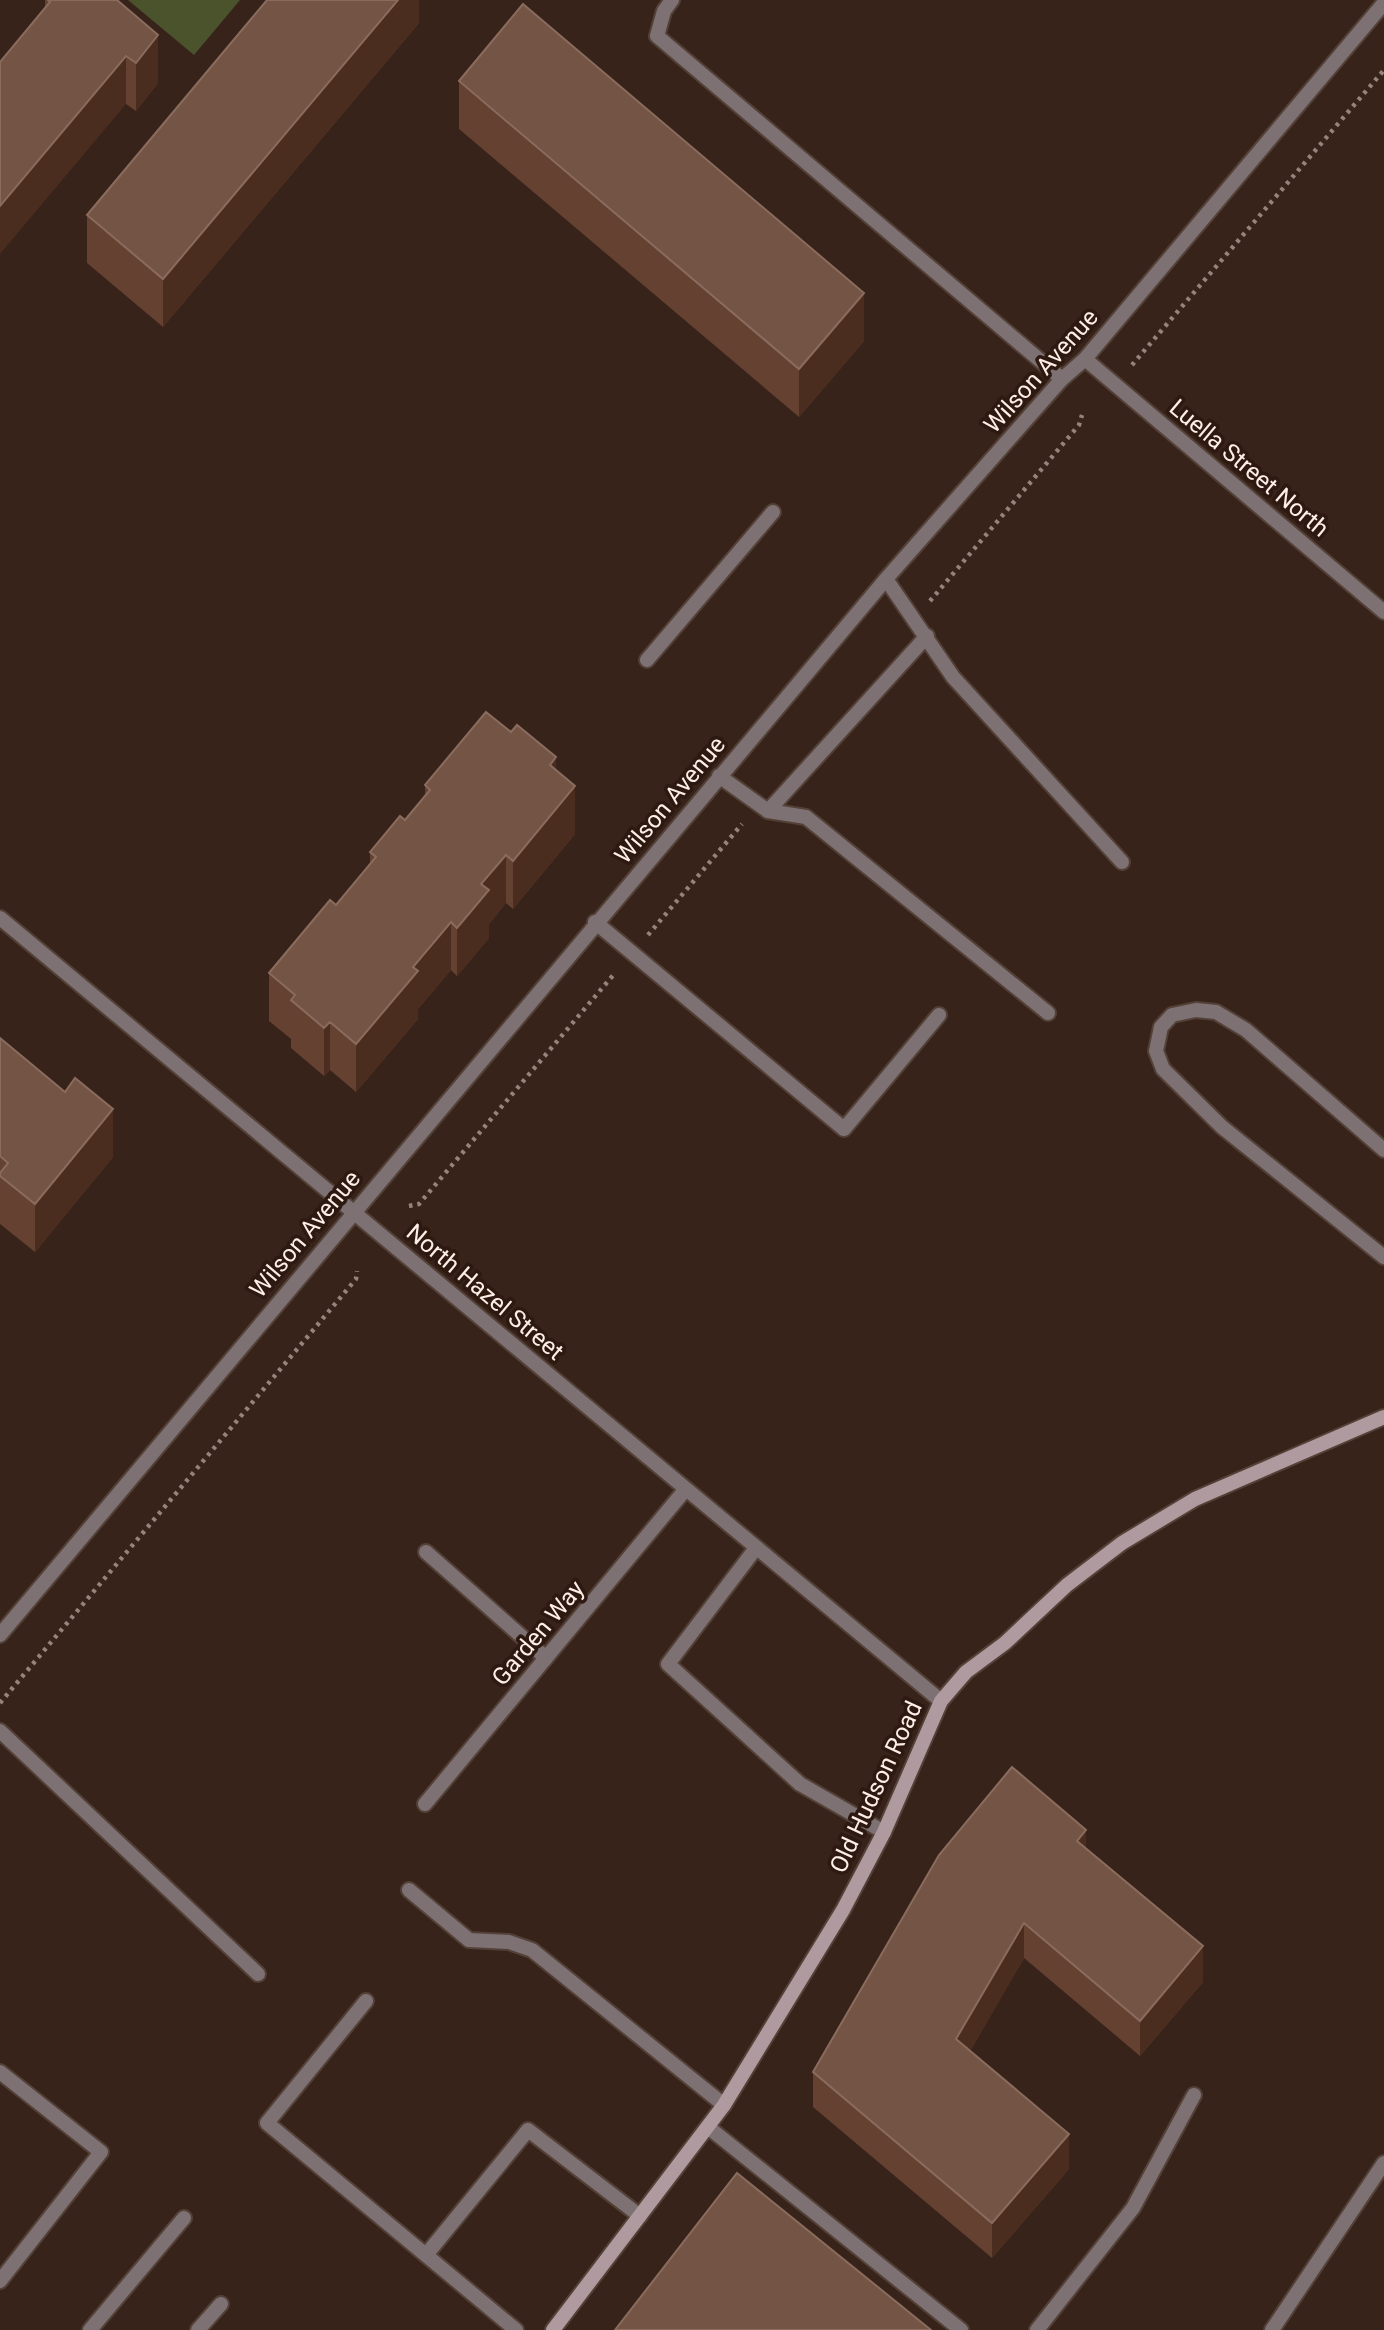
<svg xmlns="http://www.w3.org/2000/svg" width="1384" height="2330" font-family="Roboto,sans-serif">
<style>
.green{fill:#4b532d}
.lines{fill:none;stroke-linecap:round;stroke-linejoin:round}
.lane-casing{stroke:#534036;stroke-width:18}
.street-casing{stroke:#534036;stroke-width:18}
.secondary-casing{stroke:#534036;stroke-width:18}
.path{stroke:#95847c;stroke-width:4.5;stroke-dasharray:3.5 5;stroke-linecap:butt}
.lane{stroke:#7e7174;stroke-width:14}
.street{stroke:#7e7174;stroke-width:14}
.secondary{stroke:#af9b9f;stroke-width:14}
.wall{fill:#644131}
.shaded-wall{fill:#4b2d1f}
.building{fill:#745444;stroke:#8a6c5e;stroke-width:2}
.labels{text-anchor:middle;stroke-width:7;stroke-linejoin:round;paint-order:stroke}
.street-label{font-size:24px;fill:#fdefe8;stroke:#2d1910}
</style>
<rect width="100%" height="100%" fill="#372319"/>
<polygon class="green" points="128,0 240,0 194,55"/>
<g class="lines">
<g class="lane-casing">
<g id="lane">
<polyline points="672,0 664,11 657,36 1062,379"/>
<polyline points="886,579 953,677 1122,862"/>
<polyline points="647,660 773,512"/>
<polyline points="719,776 768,811 806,817 1048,1013"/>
<polyline points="768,811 927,636"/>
<polyline points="595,922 844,1129 939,1015"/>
<polyline points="1384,1150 1246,1030 1216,1012 1196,1010 1172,1015 1161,1027 1156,1051 1163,1069 1222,1127 1384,1257"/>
<polyline points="756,1548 668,1664 800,1784 884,1832"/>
<polyline points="426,1552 546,1658"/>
<polyline points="0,1731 258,1974"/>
<polyline points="409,1890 469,1940 509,1942 532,1950 724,2105"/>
<polyline points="366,2001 267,2123 516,2330"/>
<polyline points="0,2072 101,2152 0,2281"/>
<polyline points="708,2127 961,2330"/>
<polyline points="426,2255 528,2130 640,2216"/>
<polyline points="90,2330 184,2218"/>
<polyline points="198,2330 221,2304"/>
<polyline points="1037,2330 1133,2208 1194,2095"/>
<polyline points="1272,2330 1384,2163"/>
</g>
</g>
<g class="street-casing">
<g id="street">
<polyline points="1085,359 1384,612"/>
<polyline points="0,918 941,1701"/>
<polyline points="0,1635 886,579 1062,379 1085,359 1384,3"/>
<polyline points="425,1804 685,1490"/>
</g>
</g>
<g class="secondary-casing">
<polyline id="secondary" points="553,2330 724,2105 843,1910 884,1832 941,1701 966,1672 1005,1643 1067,1585 1122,1543 1195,1499 1384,1417"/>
</g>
<g class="path">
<polyline points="1132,365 1384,70"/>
<polyline points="930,601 1079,425 1082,415"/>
<polyline points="648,935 742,824"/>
<polyline points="409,1206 419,1204 615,973"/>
<polyline points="0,1703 356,1279 357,1271"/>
</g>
<use href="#lane" class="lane"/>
<use href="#street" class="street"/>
<use href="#secondary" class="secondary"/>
</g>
<g class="wall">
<polygon points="45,0 117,0 158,83 136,111 126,104 45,9"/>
<polygon points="419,0 419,23 163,327 87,263 87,215"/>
<polygon points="459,81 864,341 799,417 459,129"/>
<polygon points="556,771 575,834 513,909 506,903 489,924 489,938 457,976 451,970 418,1009 418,1019 356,1092 330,1070 324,1076 291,1048 291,1039 269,1021 269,973 336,905 370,865 370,852 405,820 425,796 425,785"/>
<polygon points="0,1038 113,1157 35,1252 0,1224"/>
<polygon points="1086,1849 1203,1982 1140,2056 1024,1958 970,2051 1069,2169 992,2258 813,2107 813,2072"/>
</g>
<g class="shaded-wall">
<polygon points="398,0 419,0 419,23 163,327 163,279"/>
<polygon points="158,35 158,83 136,111 136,63"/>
<polygon points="126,56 126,104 0,254 0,206"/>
<polygon points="864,293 864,341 799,417 799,369"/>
<polygon points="556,757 556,806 550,765"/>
<polygon points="575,786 575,834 513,909 513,861"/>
<polygon points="506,855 506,903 489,924 489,938 457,976 457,928 481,884"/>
<polygon points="451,922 451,970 418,1009 418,1019 356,1092 356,1044 413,967"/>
<polygon points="330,1022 330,1070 324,1076 324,1028"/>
<polygon points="113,1109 113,1157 35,1252 35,1204"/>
<polygon points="1086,1830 1086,1865 1077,1841"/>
<polygon points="1024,1923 1024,1958 956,2075 956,2039"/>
<polygon points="1203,1946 1203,1982 1140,2056 1140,2021"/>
<polygon points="1069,2134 1069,2169 992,2258 992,2223"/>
</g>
<g class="building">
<polygon points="48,0 117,0 158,35 136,63 126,56 0,206 0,62 50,2"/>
<polygon points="267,0 398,0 163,279 87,215"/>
<polygon points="523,4 864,293 799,369 459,81"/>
<polygon points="486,712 511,732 517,725 556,757 550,765 575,786 513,861 506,855 481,884 489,890 457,928 451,922 413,967 418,971 356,1044 330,1022 324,1028 291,1000 295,995 269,973 330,900 336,905 376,857 370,852 400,816 405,820 430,790 425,785"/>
<polygon points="0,1038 65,1092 75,1078 113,1109 35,1204 0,1176 0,1173 8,1163 0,1156"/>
<polygon points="1012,1767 1086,1830 1077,1841 1203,1946 1140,2021 1024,1923 956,2039 1069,2134 992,2223 813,2072 939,1855"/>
<polygon points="737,2173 931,2330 615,2330"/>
</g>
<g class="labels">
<g class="street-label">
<text transform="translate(1041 371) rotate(-48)" y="8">Wilson Avenue</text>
<text transform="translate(1249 468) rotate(40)" y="8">Luella Street North</text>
<text transform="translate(670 800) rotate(-50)" y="8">Wilson Avenue</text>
<text transform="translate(305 1234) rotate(-50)" y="8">Wilson Avenue</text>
<text transform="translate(485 1292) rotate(40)" y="8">North Hazel Street</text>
<text transform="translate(538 1633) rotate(-50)" y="8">Garden Way</text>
<text transform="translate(876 1787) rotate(-65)" y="8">Old Hudson Road</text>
</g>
</g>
</svg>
